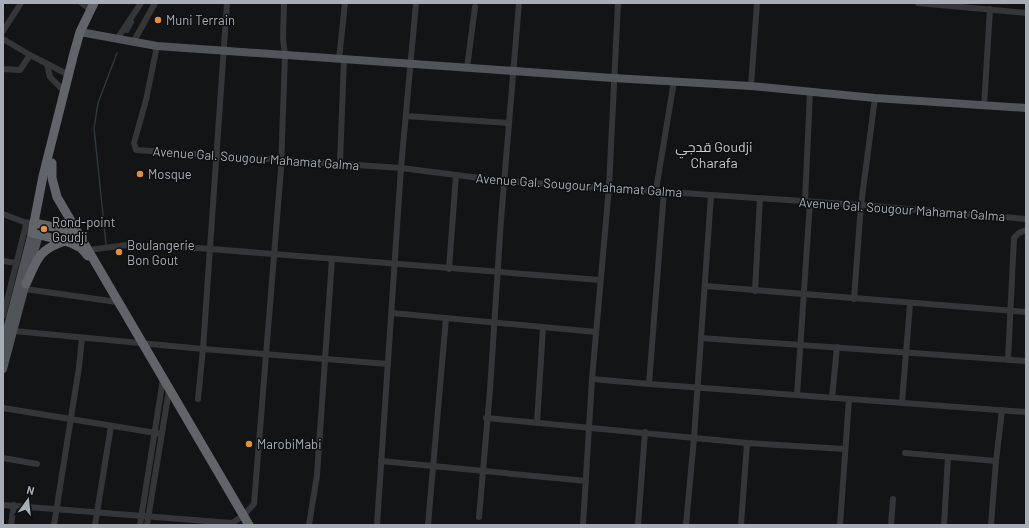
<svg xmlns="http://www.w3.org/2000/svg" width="1029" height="528" font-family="Barlow,Cairo,sans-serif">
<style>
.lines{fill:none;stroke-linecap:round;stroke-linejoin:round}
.stream{stroke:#2d383d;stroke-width:1.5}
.canal{stroke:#2d383d;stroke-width:4.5}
.minor{stroke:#35363a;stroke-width:6}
.major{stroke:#515459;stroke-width:8}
.highway{stroke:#61656a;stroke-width:9}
.poi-dot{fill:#e88e38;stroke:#0e0f10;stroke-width:1.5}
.labels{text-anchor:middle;stroke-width:3;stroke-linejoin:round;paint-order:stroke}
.poi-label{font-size:13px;fill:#a6adb5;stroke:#0e0f10;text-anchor:start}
.street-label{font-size:13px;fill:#a6adb5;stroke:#0e0f10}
.neighbourhood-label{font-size:14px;fill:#c6cbd1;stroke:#0e0f10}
</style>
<rect width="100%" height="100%" fill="#131415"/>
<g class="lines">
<polyline class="stream" points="106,244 94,128 98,103 117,53"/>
<polyline class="canal" points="127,31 132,22"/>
<g class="minor">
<polyline points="82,3 90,9"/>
<polyline points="918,3 1026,13"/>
<polyline points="3,31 21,3"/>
<polyline points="3,39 30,55 67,74 67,77"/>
<polyline points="117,39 141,3"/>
<polyline points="134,41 155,3"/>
<polyline points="157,46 146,100 134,143 136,150 401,168 504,181 861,205 1026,219"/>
<polyline points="339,59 345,3"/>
<polyline points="47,64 50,77 65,92"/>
<polyline points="467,68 475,7"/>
<polyline points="3,69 20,70 30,55"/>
<polyline points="751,86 757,3"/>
<polyline points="984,106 990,9"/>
<polyline points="406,116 509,123"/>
<polyline points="340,163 344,59"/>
<polyline points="656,190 674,81"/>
<polyline points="805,201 810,92"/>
<polyline points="3,214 24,222 31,223"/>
<polyline points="88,250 127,245 198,248 600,280"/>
<polyline points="3,261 17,263"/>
<polyline points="449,269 456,175"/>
<polyline points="705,286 1026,312"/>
<polyline points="25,289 117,302"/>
<polyline points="755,291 760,198"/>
<polyline points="854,299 861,205 875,98"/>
<polyline points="392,313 596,332"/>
<polyline points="3,316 26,225"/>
<polyline points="14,331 203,349 227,3"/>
<polyline points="701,338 1026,361"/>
<polyline points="1008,360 1014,238 1019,233 1026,230"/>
<polyline points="592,379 649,384 664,191"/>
<polyline points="649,384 1026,412"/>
<polyline points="797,395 810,202"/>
<polyline points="832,398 837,347"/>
<polyline points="198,399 203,349 388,364"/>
<polyline points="902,402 910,304"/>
<polyline points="3,408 162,434"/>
<polyline points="486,418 747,443 845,449"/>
<polyline points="537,423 543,327"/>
<polyline points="905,453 996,461"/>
<polyline points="3,458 37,464"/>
<polyline points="381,461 586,481"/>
<polyline points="3,505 232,523 243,516 254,504 281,169 285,55 283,39 284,3"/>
<polyline points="479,517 490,390 501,220 519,3"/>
<polyline points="11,525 14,505"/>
<polyline points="54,525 79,367 82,338"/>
<polyline points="95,525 111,426"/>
<polyline points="140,525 163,379"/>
<polyline points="147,525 169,390"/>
<polyline points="309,525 317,475 332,259"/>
<polyline points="377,525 401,168 416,3"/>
<polyline points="428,525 446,318"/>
<polyline points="583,525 592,379 609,187 618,3"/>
<polyline points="638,525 645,432"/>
<polyline points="686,525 694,438 711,195"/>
<polyline points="741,525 747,443"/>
<polyline points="840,525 849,399"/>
<polyline points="891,525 893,499"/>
<polyline points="944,525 948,457"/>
<polyline points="991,525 996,461 1002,410"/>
</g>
<g class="major">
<polyline points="80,32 157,46 613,78 751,86 875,98 1026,108"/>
<polyline points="3,345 32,233"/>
<polyline points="3,369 39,234"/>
</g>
<g class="highway">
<polyline points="52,163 52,178 57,197 249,525"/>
<polyline points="34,223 64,229 78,236"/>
<polyline points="88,256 81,248 71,243 32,233 43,176 74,53 80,32 94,3"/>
<path d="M26 284C37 261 37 251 62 242"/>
</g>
</g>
<g class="poi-dot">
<circle cx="158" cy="20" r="4"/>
<circle cx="140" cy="174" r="4"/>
<circle cx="44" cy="229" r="4"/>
<circle cx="119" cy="252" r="4"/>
<circle cx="249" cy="444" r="4"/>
</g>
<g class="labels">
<g class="poi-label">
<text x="166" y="25">Muni Terrain</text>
<text x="148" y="179">Mosque</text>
<text x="52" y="227">Rond-point<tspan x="52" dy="15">Goudji</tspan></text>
<text x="127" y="250">Boulangerie<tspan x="127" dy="15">Bon Gout</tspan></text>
<text x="257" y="449">MarobiMabi</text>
</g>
<g class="street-label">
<text transform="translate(256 158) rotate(4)" y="5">Avenue Gal. Sougour Mahamat Galma</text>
<text transform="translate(579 185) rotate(4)" y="5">Avenue Gal. Sougour Mahamat Galma</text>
<text transform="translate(902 209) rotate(4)" y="5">Avenue Gal. Sougour Mahamat Galma</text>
</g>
<g class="neighbourhood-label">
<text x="714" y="152">قدجي Goudji<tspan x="714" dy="16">Charafa</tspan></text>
</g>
</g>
<rect width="1029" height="528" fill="none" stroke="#a6adb5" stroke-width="8"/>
<g transform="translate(28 500) rotate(15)" stroke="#0e0f10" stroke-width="3" paint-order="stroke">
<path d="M0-3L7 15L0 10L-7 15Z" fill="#a6adb5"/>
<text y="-6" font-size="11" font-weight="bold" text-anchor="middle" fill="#a6adb5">N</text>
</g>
</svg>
